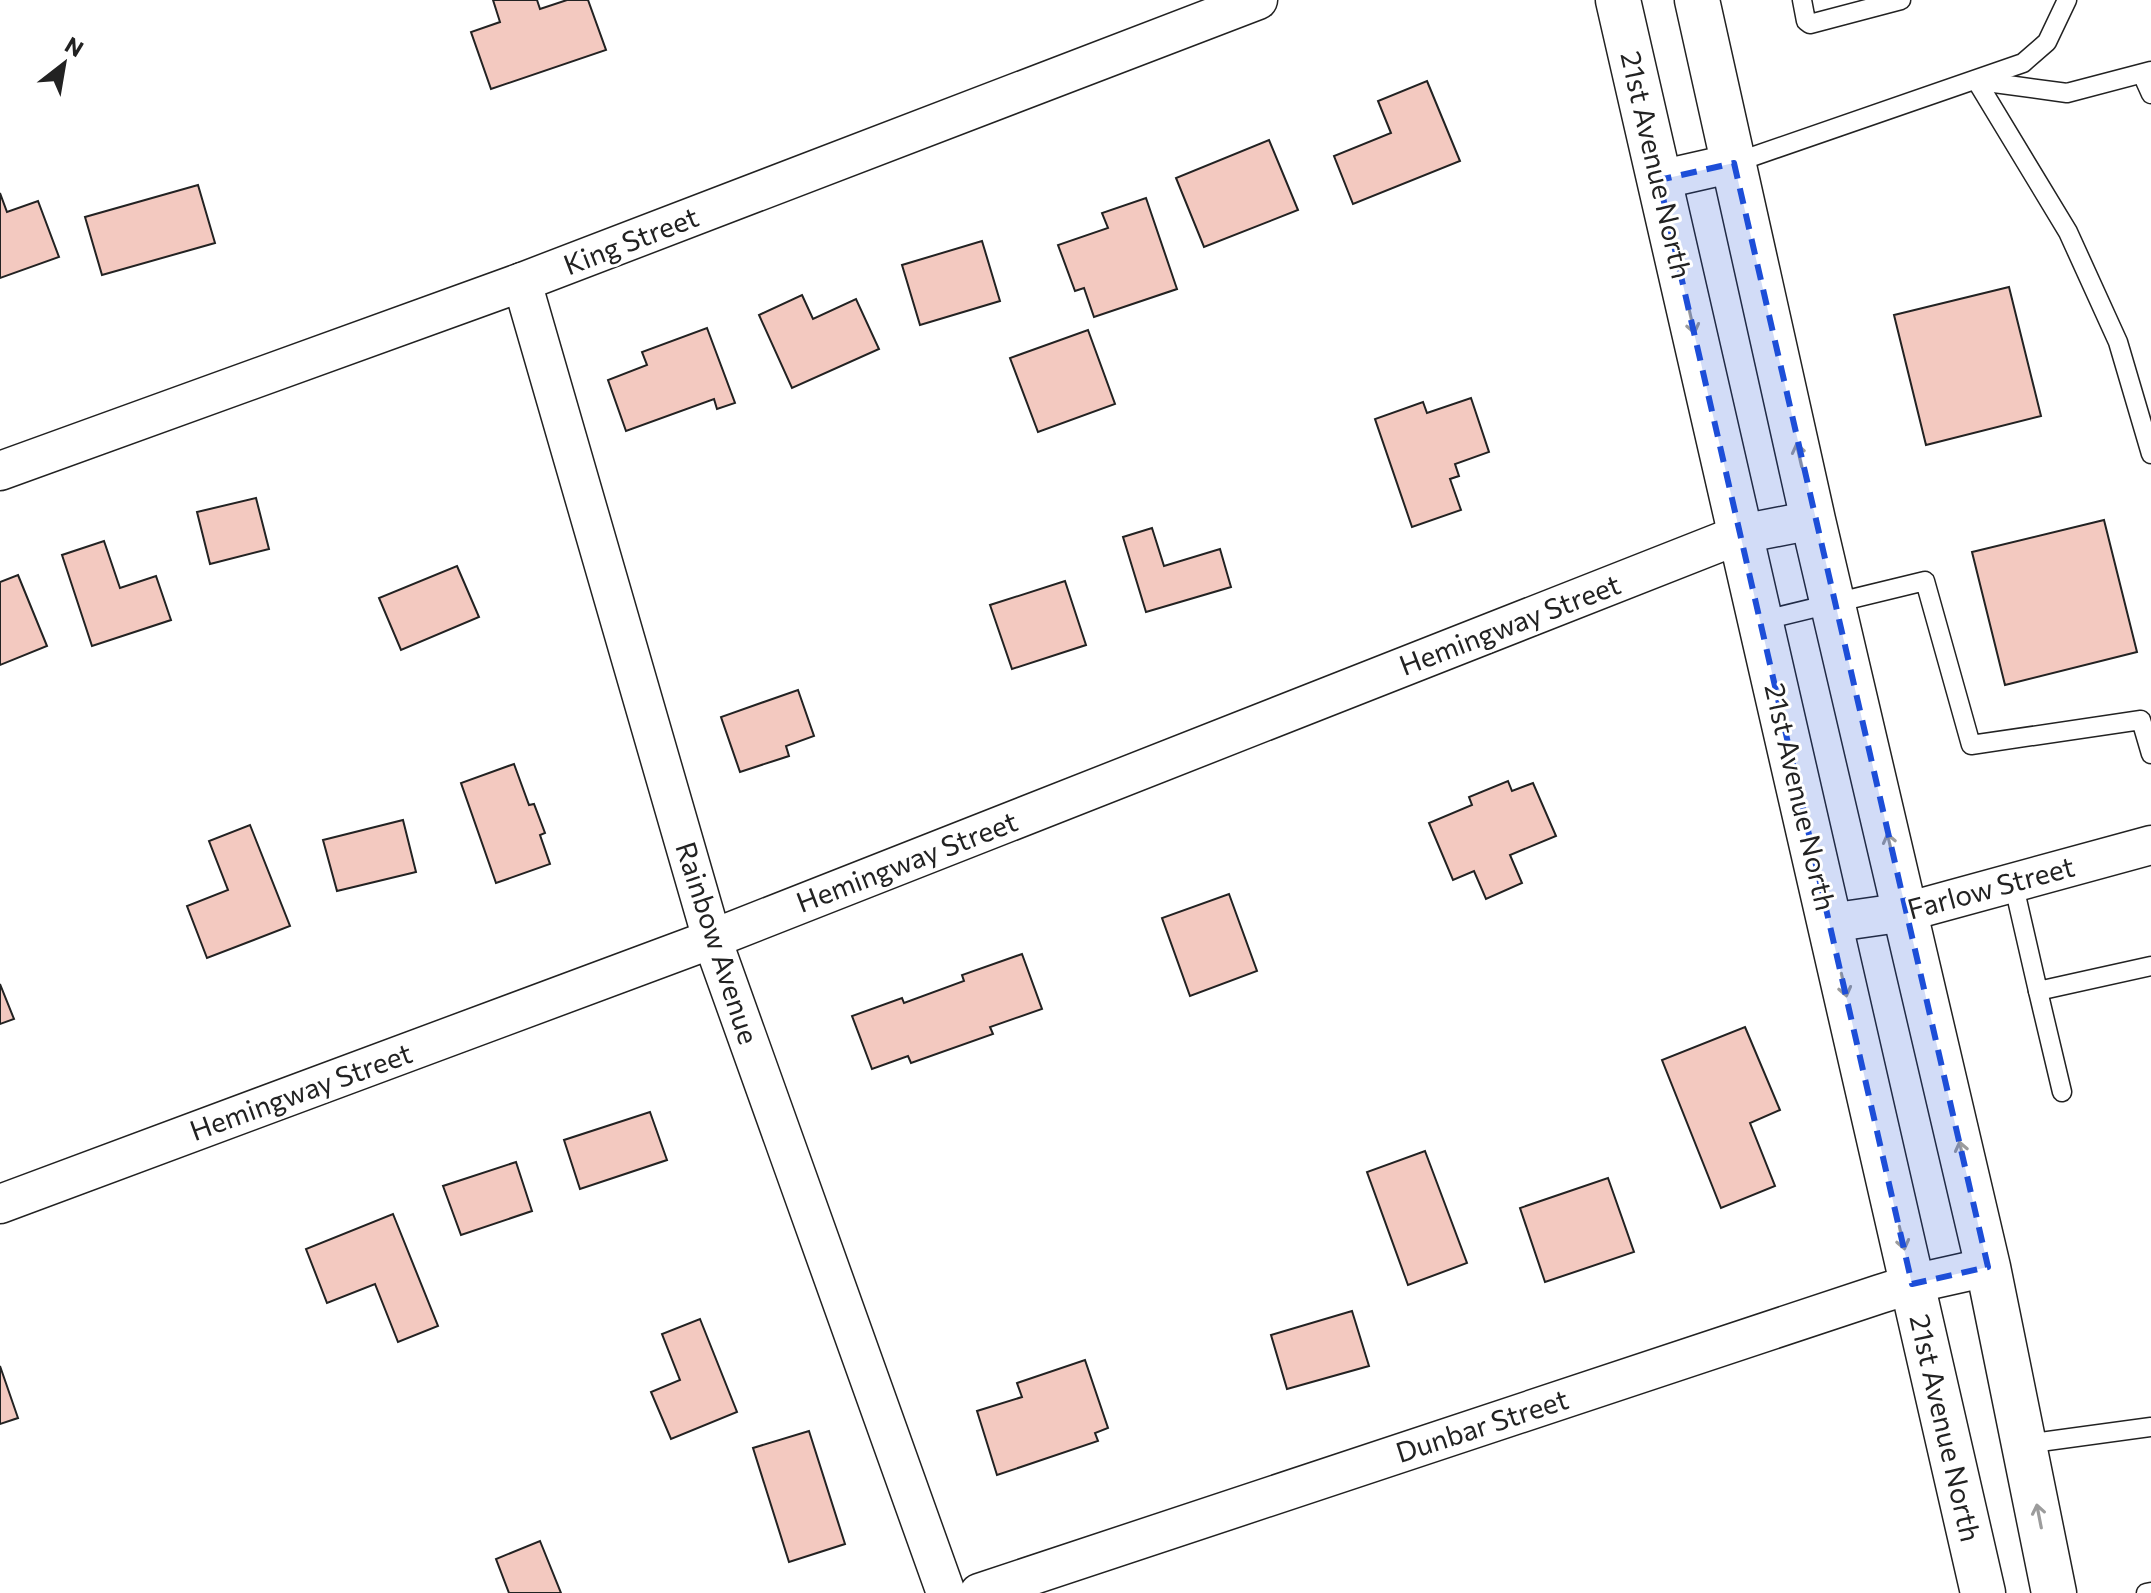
<svg xmlns="http://www.w3.org/2000/svg" width="2151" height="1593" font-family="Commissioner,sans-serif">
<style>
.building{fill:#f3c9c0;stroke:#222;stroke-width:2}
.lines{fill:none;stroke-linecap:round;stroke-linejoin:round}
.lane-casing{stroke:#222;stroke-width:21}
.street-casing{stroke:#222;stroke-width:41}
.secondary-casing{stroke:#222;stroke-width:47}
.lane{stroke:#fff;stroke-width:18}
.street{stroke:#fff;stroke-width:38}
.secondary{stroke:#fff;stroke-width:44}
.oneway{stroke:#9c9c9c}
.marked{fill:#1d4ed8;fill-opacity:0.2;stroke:#1d4ed8;stroke-width:6;stroke-dasharray:16 10;stroke-linejoin:round}
.labels{text-anchor:middle;stroke-width:6;stroke-linejoin:round;paint-order:stroke}
.street-label{font-size:28px;fill:#222;stroke:#fff}
</style>
<rect width="100%" height="100%" fill="#fff"/>
<g class="building">
<polygon points="493,0 537,0 540,9 567,0 588,0 606,50 491,89 471,32 500,22"/>
<polygon points="1427,81 1460,161 1353,204 1334,156 1391,133 1378,101"/>
<polygon points="1269,140 1298,210 1204,247 1176,178"/>
<polygon points="198,185 215,243 102,275 85,217"/>
<polygon points="0,193 7,212 38,201 59,257 0,278"/>
<polygon points="1146,198 1177,289 1094,317 1084,288 1075,291 1058,245 1108,228 1102,213"/>
<polygon points="982,241 1000,301 920,325 902,265"/>
<polygon points="2009,287 2041,416 1926,445 1894,315"/>
<polygon points="802,295 813,319 856,299 879,349 792,388 759,315"/>
<polygon points="707,328 735,403 717,409 714,399 626,431 608,380 647,365 642,352"/>
<polygon points="1088,330 1115,404 1038,432 1010,358"/>
<polygon points="1471,398 1489,452 1455,464 1459,476 1450,479 1461,510 1412,527 1375,419 1423,402 1427,413"/>
<polygon points="256,498 269,549 210,564 197,512"/>
<polygon points="2104,520 2137,652 2005,685 1972,552"/>
<polygon points="1152,528 1164,566 1220,549 1231,587 1146,612 1123,537"/>
<polygon points="104,541 120,588 156,576 171,620 92,646 62,555"/>
<polygon points="457,566 479,617 401,650 379,598"/>
<polygon points="18,575 47,646 0,665 0,582"/>
<polygon points="1065,581 1086,645 1012,669 990,605"/>
<polygon points="798,690 814,736 786,746 789,756 740,772 721,717"/>
<polygon points="514,764 529,805 534,804 545,833 540,835 550,864 496,883 461,783"/>
<polygon points="1508,781 1512,791 1533,783 1556,836 1510,855 1522,883 1486,899 1474,871 1453,880 1429,823 1472,805 1469,797"/>
<polygon points="403,820 416,872 337,891 323,840"/>
<polygon points="250,825 290,926 207,958 187,906 228,890 209,841"/>
<polygon points="1229,894 1257,971 1190,996 1162,918"/>
<polygon points="1022,954 1042,1009 990,1027 993,1034 911,1063 908,1056 872,1069 852,1016 902,998 904,1003 964,981 962,975"/>
<polygon points="0,984 14,1019 0,1024"/>
<polygon points="1745,1027 1780,1110 1750,1123 1775,1186 1721,1208 1662,1060"/>
<polygon points="650,1112 667,1160 580,1189 564,1140"/>
<polygon points="1425,1151 1467,1263 1408,1285 1367,1172"/>
<polygon points="516,1162 532,1211 461,1235 443,1186"/>
<polygon points="1608,1178 1634,1252 1545,1282 1520,1208"/>
<polygon points="393,1214 438,1326 398,1342 375,1284 327,1303 306,1249"/>
<polygon points="1352,1311 1369,1366 1287,1389 1271,1335"/>
<polygon points="700,1319 737,1412 671,1439 651,1392 680,1380 662,1334"/>
<polygon points="1085,1360 1108,1428 1095,1433 1098,1441 997,1475 977,1411 1022,1397 1017,1383"/>
<polygon points="0,1366 18,1418 0,1424"/>
<polygon points="809,1431 845,1544 789,1562 753,1448"/>
<polygon points="540,1541 561,1593 509,1593 496,1559"/>
</g>
<g class="lines">
<g class="lane-casing">
<g id="lane">
<polyline points="1802,0 1806,21 1810,24 1901,0"/>
<polyline points="2142,74 2151,94"/>
<polyline points="1976,80 2068,232 2118,342 2151,454"/>
<polyline points="1979,81 2067,93 2151,71"/>
<polyline points="1734,163 2023,63 2047,42 2067,0"/>
<polyline points="1760,621 1925,581 1971,745 2141,720 2151,754"/>
<polyline points="2013,882 2038,991 2151,966"/>
<polyline points="2038,991 2062,1092"/>
<polyline points="2025,1444 2151,1427"/>
<polyline points="2146,1593 2151,1592"/>
</g>
</g>
<g class="street-casing">
<g id="street">
<polyline points="1659,180 1734,163"/>
<polyline points="522,282 712,939 946,1593"/>
<polyline points="0,471 522,282 1258,0"/>
<polyline points="1829,923 1906,912 2151,845"/>
<polyline points="0,1204 712,939 1741,534 1813,520"/>
<polyline points="979,1593 1880,1294 1912,1284 1988,1267"/>
</g>
</g>
<g class="secondary-casing">
<g id="secondary">
<polyline points="1618,0 1983,1593"/>
<polyline points="1697,0 1813,520 1988,1267 2054,1593"/>
</g>
</g>
<use href="#lane" class="lane"/>
<use href="#street" class="street"/>
<use href="#secondary" class="secondary"/>
</g>
<defs><path id="oneway-shaft" d="M-6 0H5M1.5-3L5.5 0L1.5 3" fill="none" stroke-width="1.6" stroke-linecap="round" stroke-linejoin="round" transform="scale(2)"/></defs>
<g class="oneway">
<use href="#oneway-shaft" transform="translate(1692 322) rotate(77)"/>
<use href="#oneway-shaft" transform="translate(1799 455) rotate(-103)"/>
<use href="#oneway-shaft" transform="translate(1890 845) rotate(-103)"/>
<use href="#oneway-shaft" transform="translate(1844 985) rotate(77)"/>
<use href="#oneway-shaft" transform="translate(1962 1153) rotate(-103)"/>
<use href="#oneway-shaft" transform="translate(1902 1238) rotate(77)"/>
<use href="#oneway-shaft" transform="translate(2039 1516) rotate(-101)"/>
</g>
<path class="marked" d="M1734 163 1988 1267 1912 1284 1659 180Z"/>
<g class="labels">
<g class="street-label">
<text transform="translate(1656 165) rotate(77)" y="10">21st Avenue North</text>
<text transform="translate(631 241) rotate(-21)" y="10">King Street</text>
<text transform="translate(1510 625) rotate(-21)" y="10">Hemingway Street</text>
<text transform="translate(1800 797) rotate(77)" y="10">21st Avenue North</text>
<text transform="translate(907 862) rotate(-21)" y="10">Hemingway Street</text>
<text transform="translate(1991 888) rotate(-15)" y="10">Farlow Street</text>
<text transform="translate(717 943) rotate(72)" y="10">Rainbow Avenue</text>
<text transform="translate(301 1092) rotate(-20)" y="10">Hemingway Street</text>
<text transform="translate(1482 1426) rotate(-18)" y="10">Dunbar Street</text>
<text transform="translate(1945 1428) rotate(77)" y="10">21st Avenue North</text>
</g>
</g>
<g transform="translate(64 64) rotate(31)" stroke="#ffffff" stroke-width="6" paint-order="stroke">
<path d="M0-6L14 30L0 20L-14 30Z" fill="#222222"/>
<text y="-12" font-size="22" font-weight="bold" text-anchor="middle" fill="#222222">N</text>
</g>
</svg>
